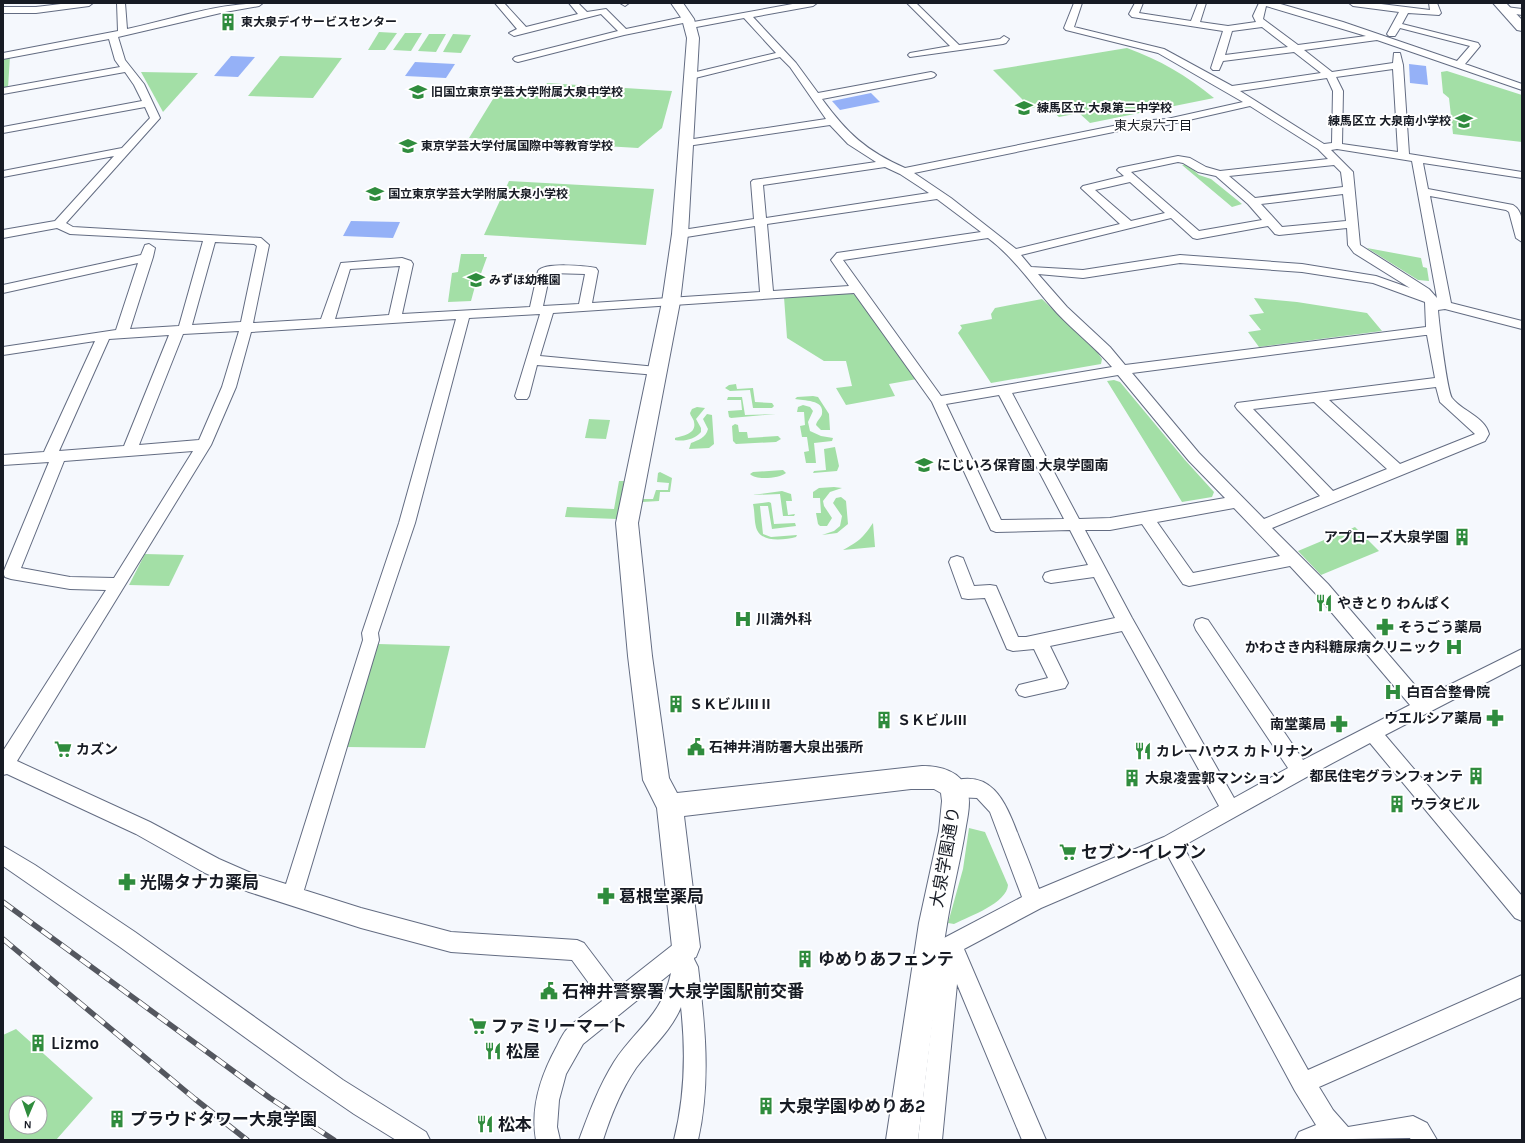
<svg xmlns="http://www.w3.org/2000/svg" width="1525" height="1143" font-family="Karla,'Noto Sans JP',sans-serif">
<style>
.green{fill:#a3dfa6;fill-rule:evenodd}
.water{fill:#95b1f7}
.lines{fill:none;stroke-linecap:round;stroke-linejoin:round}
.street-casing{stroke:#636c82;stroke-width:2}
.secondary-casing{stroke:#636c82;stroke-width:2}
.street{fill:#fff;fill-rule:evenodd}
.secondary{fill:#fff;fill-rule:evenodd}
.rail-casing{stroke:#54575f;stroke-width:5.5}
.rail{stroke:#fff;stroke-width:4;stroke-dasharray:12;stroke-linecap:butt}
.labels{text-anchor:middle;stroke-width:4;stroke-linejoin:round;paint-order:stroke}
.far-poi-label{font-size:12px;font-weight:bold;fill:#171b24;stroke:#fff;text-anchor:start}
.far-neighbourhood-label{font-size:13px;fill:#171b24;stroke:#fff}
.poi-label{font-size:14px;font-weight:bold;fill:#171b24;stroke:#fff;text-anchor:start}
.near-poi-label{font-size:17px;font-weight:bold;fill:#171b24;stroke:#fff;text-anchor:start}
.near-street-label{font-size:17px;fill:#171b24;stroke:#fff}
</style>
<rect width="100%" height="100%" fill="#f5f8fd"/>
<g class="green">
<polygon points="379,32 397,33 385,50 368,50"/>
<polygon points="405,33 422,33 411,51 393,50"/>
<polygon points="429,34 446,34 436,52 418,51"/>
<polygon points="453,34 471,35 461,53 443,52"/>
<path d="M1127 48C1160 60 1186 75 1214 98L1090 123 1079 113 1059 117 1045 105 1031 108 993 70Z"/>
<polygon points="10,56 8,88 3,89 3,57"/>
<polygon points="280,56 342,58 313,98 248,96"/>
<polygon points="1447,71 1522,95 1522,142 1453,134 1449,98 1443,93 1441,72"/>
<polygon points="141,72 198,73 163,112"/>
<polygon points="547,83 672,91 662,128 638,148 469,138 501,86 544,88"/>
<polygon points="1187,164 1199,175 1211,179 1242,204 1232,207 1182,165"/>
<polygon points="509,181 654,189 646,245 484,235"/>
<polygon points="1367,248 1421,258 1423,267 1427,268 1429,281 1418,280"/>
<polygon points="461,254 484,254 484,257 487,257 479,279 477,279 471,301 448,302 452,273 458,272"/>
<polygon points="847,293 856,295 917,379 889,384 895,396 846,405 836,388 852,386 846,361 824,361 787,338 784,297"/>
<polygon points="1254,298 1297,302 1367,313 1382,331 1259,347 1248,332 1261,330 1249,315 1264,313"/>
<polygon points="1042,299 1097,352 1102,359 1101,364 991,383 958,333 962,328 960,325 992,319 991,314 995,308"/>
<polygon points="1114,380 1120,382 1185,460 1214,492 1212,497 1182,502 1107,381"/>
<polygon points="736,384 737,389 753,388 755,402 772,403 774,406 772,408 753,408 750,390 730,391 725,388 729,385"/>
<path d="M813 396 818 397 829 414 830 430H821L816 425C817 420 821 418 822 414 825 399 803 401 795 399L797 397Z"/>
<polygon points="728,397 742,397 745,415 776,414 731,418 729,417 728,411 742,410 741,400 727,400"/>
<polygon points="803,405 810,407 813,411 808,422 810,431 821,436 833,438 832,441 814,443 816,463 806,463 804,452 809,451 807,437 802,437 800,426 805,425 804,412 797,412 798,407"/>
<path d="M697 407 705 408 696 419 701 428V432C695 439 684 442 675 440V438C682 436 697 434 694 422 694 419 691 417 690 413L692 409Z"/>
<path d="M707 414 712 415 714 444 709 448 689 449 691 443C698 440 706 438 708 429L703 419Z"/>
<polygon points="589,419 610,420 606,439 585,438"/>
<polygon points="735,424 738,425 739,432 747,432 748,438 778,436 781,439 776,442 736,444 733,441 732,426"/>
<polygon points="835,447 839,466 837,471 813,473 814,471 826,470 824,449"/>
<path d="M783 470 786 473C780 478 756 481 750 474L753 472Z"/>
<polygon points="660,472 672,478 670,492 660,492 659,501 642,502 643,499 653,499 656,490 668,490 669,483 657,482 658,473"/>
<polygon points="619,481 624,481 617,519 565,517 567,507 614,509"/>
<polygon points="834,487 842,488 830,492 823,501 824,506 832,518 827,526 820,526 818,524 816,513 821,513 820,498 813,498 813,492 819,488"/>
<polygon points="782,491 791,494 792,501 786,501 788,515 795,514 794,516 783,516 780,494 752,495"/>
<polygon points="841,497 846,501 848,524 837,533 822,535 834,531 840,526 842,516 833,503 836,498"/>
<path d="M769 502 771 503 774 524 795 523 796 526 772 529 768 506H760L763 534 771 537 797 535 796 537C785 540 763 543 757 530 754 523 755 512 753 504Z"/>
<path d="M873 523 875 547 843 550C859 541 862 539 873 523Z"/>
<polygon points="1355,527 1379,551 1321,575 1298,551"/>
<polygon points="145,554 184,555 169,586 129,585"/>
<polygon points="378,644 450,646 425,748 347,747"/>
<path d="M969 828 985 832 1008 885C1007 903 970 916 954 924L948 923 963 869Z"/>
<path d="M16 1029 93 1098 56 1140H3V1035ZM16 1103H40V1127H16Z"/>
</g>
<g class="water">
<polygon points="231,56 255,57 238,77 214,76"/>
<polygon points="415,62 455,64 446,78 405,76"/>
<polygon points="1409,64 1426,66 1428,85 1410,83"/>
<polygon points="871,93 880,102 840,110 832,101"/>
<polygon points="351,221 400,222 393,238 343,236"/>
</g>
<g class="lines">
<g class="street-casing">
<g id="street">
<polygon points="69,3 93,3 89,6 36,13 3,13 3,7 36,7"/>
<path d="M117 3H125L127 29C172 19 218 3 263 3L259 6 225 12 118 37 125 60 144 84 160 118 66 223 73 227 261 238 269 245 253 323 321 319 341 263 402 258 411 261 413 264 402 314 530 307 538 271C544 262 586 266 596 268L598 271 592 303 760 292 755 226 680 238 674 234 676 231 754 219 751 182 753 180 876 162 848 144 830 125 687 146 683 145 682 143 683 141 687 140 826 119 790 67 780 57 691 79 688 78 686 76 688 74 776 53 744 18 691 28 686 25 688 23 798 3H817L813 6 753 17 796 63 818 93 931 72 934 73 936 75 934 77 931 78 822 99C847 133 866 151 905 168L1138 121 1167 119 1243 102 1158 53 1066 30 1064 28 1074 3H1082L1074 27 1164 49 1232 86 1321 73 1294 52 1223 61 1219 70H1213L1211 68 1223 31 1132 17 1129 14 1135 3H1143L1139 13 1191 21 1198 3H1206L1200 22 1228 26 1256 22 1253 16 1259 3H1277L1343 22 1457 61 1470 46 1400 28 1395 36H1389L1387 34 1399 12 1353 6 1349 3H1373L1430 10 1429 3H1437L1441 13 1439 15 1408 13 1402 24 1478 43 1480 46 1465 64 1522 84V90L1377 40 1304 50 1332 72 1393 63 1394 53H1400L1403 65 1409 154 1522 172V178L1423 163 1428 189 1513 205C1525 212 1522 229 1522 242L1516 238 1509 212 1506 210 1430 196 1451 303 1522 321V329L1445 309 1438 310C1439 323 1447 390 1452 398 1462 411 1485 417 1489 434L1485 441 1272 528 1328 584 1425 697 1522 649V664L1385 735 1522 896V921L1515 918 1370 743 1312 774 1183 846 1308 1070 1522 975V997L1319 1087 1333 1110 1348 1127 1413 1116 1427 1123 1437 1140H1411L1410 1138 1295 1140 1299 1132 1316 1125 1295 1091 1167 854 1041 908 964 949 1046 1140H1022L957 984 942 1140H918L941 945 944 938 1022 897 990 812 977 798 954 797 947 795 945 789 947 783C993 766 1006 804 1019 837 1026 854 1033 872 1039 889L1164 837 1219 806 1122 631 1050 646 1068 683 1065 688 1025 697 1019 695 1016 690 1019 685 1048 678 1034 649 1013 651 1007 649 985 598 968 599 962 598 949 562 951 558 957 556 963 558 974 586 990 585 996 586 1018 637H1026L1115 618 1094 577 1051 583 1045 581 1043 577 1045 573 1051 571 1088 565 1070 530 996 532 991 530 932 402 854 293 553 313 540 356 657 367 662 368 664 371 662 374 657 375 537 365 529 396 527 399H517L515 396 540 314 469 318 415 523 378 633 379 640 304 890 361 908 451 932 577 940 584 943 618 988 679 940 686 937 693 940 696 947 694 959 698 967C705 1025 711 1082 698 1140H674C685 1096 686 1052 681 1007 671 1031 652 1047 636 1068 621 1090 611 1115 603 1140H579C589 1113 599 1086 614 1062 636 1028 662 1016 671 973L583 1044 566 1074 559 1100 557 1127 560 1140H536C530 1107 541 1075 557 1046 560 1040 563 1033 568 1028 578 1018 591 1010 602 1001L572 960 451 952 361 928 249 892 205 873 136 834 7 774 3 775V751L106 590 70 589 11 579 5 577 3 573 49 462 3 465V455L44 452 95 341 3 355V347L116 330 138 263 3 293V285L141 255 145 245 149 244 155 248 153 257 130 329 179 326 203 241 70 234 57 228 3 238V230L55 221 114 156 3 177V171L122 148 150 118 145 107 3 133V127L142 101 134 85 125 72 3 94V88L120 67 115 60 109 39 3 59V53L118 31ZM1266 6 1366 36 1298 45 1263 19ZM1262 27 1288 47 1225 55 1232 31ZM1393 69 1398 152 1342 144 1343 91 1336 77ZM1327 78 1333 91 1332 143 1324 144 1240 91ZM1250 106 1318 149 1328 159 1220 171 1206 167 1190 158 1178 156 1119 168 1117 170 1124 176 1083 186 1081 188 1120 224 1016 249 951 198 914 173 1138 127 1167 125ZM1337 149 1412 161 1437 298 1429 289 1360 245 1353 172 1331 150ZM1178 162 1183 163 1198 172 1216 176 1248 204 1262 220 1199 231 1131 172ZM1334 165 1341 172 1343 187 1255 198 1229 176ZM885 167 900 174 929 193 766 218 763 185ZM1130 182 1165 213 1131 221 1095 190ZM1343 194 1346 221 1282 227 1261 204ZM937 199 981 232 837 253 831 260 849 286 773 291 767 224ZM1171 218 1193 238 1197 239 1268 226 1275 234 1279 235 1347 228 1348 245 1354 253 1410 288 1376 276 1302 264 1180 255 1083 270 1031 267 1021 255ZM988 238C1016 259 1034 288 1057 313 1075 332 1095 347 1112 367L941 396 843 260ZM215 242 254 244 257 246 241 322 192 325ZM1180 263 1302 272 1373 283 1425 302 1426 327 1125 365 1110 347 1067 307 1038 274 1083 278ZM400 266 389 315 335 319 350 269ZM550 273 585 274 579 304 543 306ZM456 319 399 523 362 633 363 640 286 884 251 873 219 859 150 822 17 761 211 445 236 387 251 332ZM239 331 222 387 199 440 139 445 183 334ZM169 335 124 446 59 451 109 339ZM1425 335H1427L1435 378 1237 403 1235 406 1237 409 1320 496 1264 519 1199 453 1132 373ZM1118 375 1189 461 1225 498 1110 518 1079 519 1012 393ZM1436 387 1440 402 1475 434 1400 464 1329 400ZM999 395 1064 519 1001 520 946 404ZM1314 402 1387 469 1333 491 1253 409ZM193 451 114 578 70 577 21 568 64 461ZM1234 508 1280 556 1193 573 1157 522ZM1142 524 1183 584 1189 586 1290 566 1316 594 1410 705 1303 760 1208 620 1202 618 1196 620 1194 625 1196 630 1288 768 1234 798 1132 618 1085 530H1110Z"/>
<polygon points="495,3 504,3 526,27 578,14 569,3 578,3 587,12 606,9 626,29 688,16 693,19 688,22 624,35 518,62 515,61 513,59 515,57 618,31 601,14 514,36 509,33 517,29"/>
<polygon points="620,3 629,3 625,6"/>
<polygon points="907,3 916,3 959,45 1000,39 1004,36 1009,39 1006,43 1003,44 910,57 908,55 910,53 950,46"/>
<polygon points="1506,7 1522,9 1522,15 1503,12 1501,10"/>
<polygon points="3,846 35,865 135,932 343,1080 426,1132 430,1140 396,1140 354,1114 300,1077 120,947 3,866"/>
</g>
</g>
<g class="secondary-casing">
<g id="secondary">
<path d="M671 3H683L694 19 699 38 688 234 680 302 638 523 652 656 669 778 677 793 922 766C940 766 961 771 967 790 971 800 968 815 966 826 961 859 952 891 947 924 935 995 927 1068 918 1140H886L919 923 939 831 942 801 941 793 934 789H911L684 816 700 947 696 957 686 961 676 957 672 947 657 808 643 780 628 656 616 523 662 302 672 234 687 38 682 19Z"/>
<polygon points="1493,3 1506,3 1522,20 1522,31 1517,30"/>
</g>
</g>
<use href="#street" class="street"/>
<use href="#secondary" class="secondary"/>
<g class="rail-casing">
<g id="rail">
<polyline points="3,902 270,1098 334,1140"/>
<polyline points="3,939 195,1099 247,1140"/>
</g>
</g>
<use href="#rail" class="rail"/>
</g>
<defs>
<g id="building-bare" transform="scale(1.38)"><path d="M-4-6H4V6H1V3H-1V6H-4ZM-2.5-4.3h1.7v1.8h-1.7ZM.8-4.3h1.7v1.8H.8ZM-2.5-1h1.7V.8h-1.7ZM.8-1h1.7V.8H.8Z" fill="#2f8c3d" stroke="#fff" stroke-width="2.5" paint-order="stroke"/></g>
<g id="school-bare" transform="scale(1.38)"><path d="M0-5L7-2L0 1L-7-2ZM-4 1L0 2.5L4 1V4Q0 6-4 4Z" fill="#2f8c3d" stroke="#fff" stroke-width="2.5" paint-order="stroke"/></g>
<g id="restaurant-bare" transform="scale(1.38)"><path d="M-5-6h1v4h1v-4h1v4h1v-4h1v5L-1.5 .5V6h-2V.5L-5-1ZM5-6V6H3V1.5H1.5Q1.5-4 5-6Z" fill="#2f8c3d" stroke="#fff" stroke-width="2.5" paint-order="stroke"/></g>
<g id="hospital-bare" transform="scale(1.38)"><path d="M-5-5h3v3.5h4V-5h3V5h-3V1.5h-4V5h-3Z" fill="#2f8c3d" stroke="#fff" stroke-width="2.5" paint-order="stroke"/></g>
<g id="pharmacy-bare" transform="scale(1.38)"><path d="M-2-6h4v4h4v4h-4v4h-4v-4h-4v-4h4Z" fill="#2f8c3d" stroke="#fff" stroke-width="2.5" paint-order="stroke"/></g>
<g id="civic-bare" transform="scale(1.38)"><path d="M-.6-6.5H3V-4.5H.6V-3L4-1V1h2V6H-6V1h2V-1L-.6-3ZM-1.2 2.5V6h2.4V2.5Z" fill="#2f8c3d" stroke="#fff" stroke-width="2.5" paint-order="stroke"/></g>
<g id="supermarket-bare" transform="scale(1.38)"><path d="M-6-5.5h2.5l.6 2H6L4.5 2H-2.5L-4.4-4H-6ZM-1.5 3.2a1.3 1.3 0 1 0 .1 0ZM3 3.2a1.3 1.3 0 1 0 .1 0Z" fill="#2f8c3d" stroke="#fff" stroke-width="2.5" paint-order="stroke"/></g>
</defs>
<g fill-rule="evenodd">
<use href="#building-bare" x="228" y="22"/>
<use href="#school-bare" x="418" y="92"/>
<use href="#school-bare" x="1024" y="108"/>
<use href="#school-bare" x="1464" y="121"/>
<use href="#school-bare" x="408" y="146"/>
<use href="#school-bare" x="375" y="194"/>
<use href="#school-bare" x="476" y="280"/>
<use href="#school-bare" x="924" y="465"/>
<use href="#building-bare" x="1462" y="537"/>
<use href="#restaurant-bare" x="1324" y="603"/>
<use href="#hospital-bare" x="743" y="619"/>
<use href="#pharmacy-bare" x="1385" y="627"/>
<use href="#hospital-bare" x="1454" y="647"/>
<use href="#hospital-bare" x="1393" y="692"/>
<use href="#building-bare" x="676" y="704"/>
<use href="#pharmacy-bare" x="1495" y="718"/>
<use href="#building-bare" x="884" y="720"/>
<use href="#pharmacy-bare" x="1339" y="724"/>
<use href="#civic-bare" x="696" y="747"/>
<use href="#supermarket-bare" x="63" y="749"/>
<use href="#restaurant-bare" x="1143" y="751"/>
<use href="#building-bare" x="1476" y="776"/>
<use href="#building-bare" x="1132" y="778"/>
<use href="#building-bare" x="1397" y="804"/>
<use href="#supermarket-bare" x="1068" y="852"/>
<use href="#pharmacy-bare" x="127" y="882"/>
<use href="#pharmacy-bare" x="606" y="896"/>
<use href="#building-bare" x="805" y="959"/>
<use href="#civic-bare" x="549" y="991"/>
<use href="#supermarket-bare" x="478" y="1026"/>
<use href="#building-bare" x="38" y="1043"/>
<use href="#restaurant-bare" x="493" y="1051"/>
<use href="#building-bare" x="766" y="1106"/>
<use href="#building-bare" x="117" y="1119"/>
<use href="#restaurant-bare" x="485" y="1124"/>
</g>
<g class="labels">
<g class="far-poi-label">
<text x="241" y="26">東大泉デイサービスセンター</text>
<text x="431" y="96">旧国立東京学芸大学附属大泉中学校</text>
<text x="1037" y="112">練馬区立 大泉第二中学校</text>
<text x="1451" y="125" text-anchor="end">練馬区立 大泉南小学校</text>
<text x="421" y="150">東京学芸大学付属国際中等教育学校</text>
<text x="388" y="198">国立東京学芸大学附属大泉小学校</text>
<text x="489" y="284">みずほ幼稚園</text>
</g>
<g class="far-neighbourhood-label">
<text x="1153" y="130">東大泉六丁目</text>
</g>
<g class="poi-label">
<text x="937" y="470">にじいろ保育園 大泉学園南</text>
<text x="1449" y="542" text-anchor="end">アプローズ大泉学園</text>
<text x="1337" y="608">やきとり わんぱく</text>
<text x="756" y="624">川満外科</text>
<text x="1398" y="632">そうごう薬局</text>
<text x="1441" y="652" text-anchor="end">かわさき内科糖尿病クリニック</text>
<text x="1406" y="697">白百合整骨院</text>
<text x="689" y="709">ＳＫビルⅢⅡ</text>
<text x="1482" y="723" text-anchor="end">ウエルシア薬局</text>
<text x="897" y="725">ＳＫビルⅢ</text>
<text x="1326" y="729" text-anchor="end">南堂薬局</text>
<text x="709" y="752">石神井消防署大泉出張所</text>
<text x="76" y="754">カズン</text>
<text x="1156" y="756">カレーハウス カトリナン</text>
<text x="1463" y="781" text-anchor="end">都民住宅グランフォンテ</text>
<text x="1145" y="783">大泉凌雲郭マンション</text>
<text x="1410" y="809">ウラタビル</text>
</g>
<g class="near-poi-label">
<text x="1081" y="858">セブン-イレブン</text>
<text x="140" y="888">光陽タナカ薬局</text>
<text x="619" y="902">葛根堂薬局</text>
<text x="818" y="965">ゆめりあフェンテ</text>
<text x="562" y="997">石神井警察署 大泉学園駅前交番</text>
<text x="491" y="1032">ファミリーマート</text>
<text x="51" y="1049">Lizmo</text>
<text x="506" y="1057">松屋</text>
<text x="779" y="1112">大泉学園ゆめりあ2</text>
<text x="130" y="1125">プラウドタワー大泉学園</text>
<text x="498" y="1130">松本</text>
</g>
<g class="near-street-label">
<text transform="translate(945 857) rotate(-80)" y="6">大泉学園通り</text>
</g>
</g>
<rect width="1525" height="1143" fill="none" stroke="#171b24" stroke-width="8"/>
<g transform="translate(28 1115) rotate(182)"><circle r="19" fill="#ffffff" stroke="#a2a4a7"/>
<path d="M0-3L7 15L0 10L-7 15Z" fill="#2f8c3d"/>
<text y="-6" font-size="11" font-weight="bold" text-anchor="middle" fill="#171b24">N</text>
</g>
</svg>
